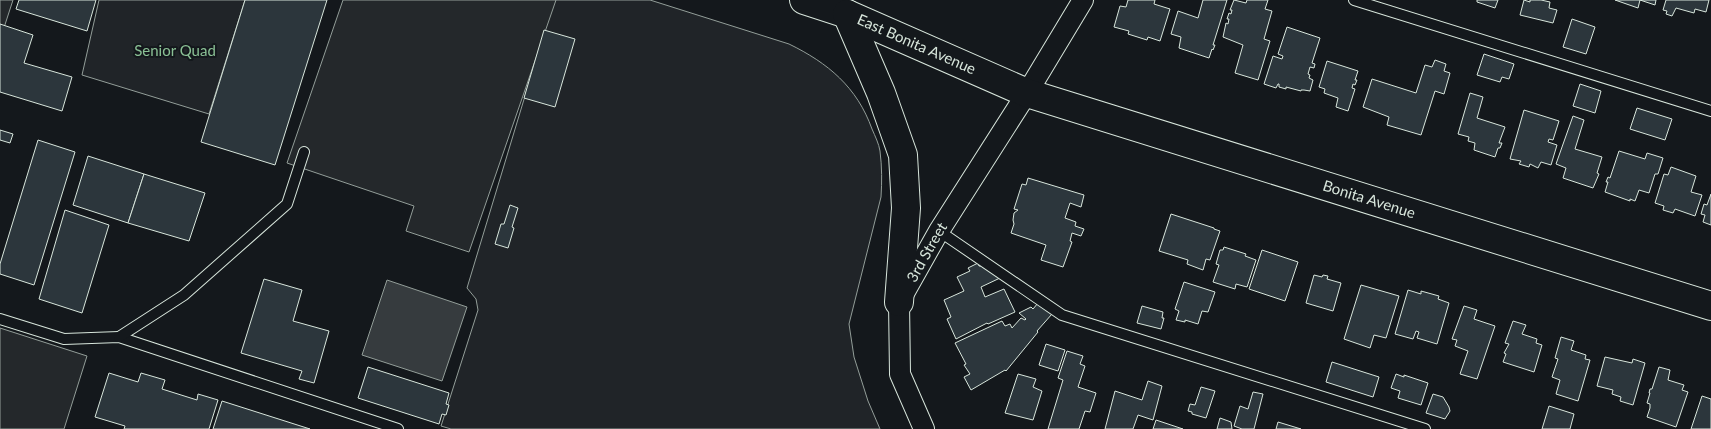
<svg xmlns="http://www.w3.org/2000/svg" width="1711" height="429" font-family="Lato,sans-serif">
<style>
.green{fill:#202428;stroke:#939e99}
.parking{fill:#24282b;stroke:#939e99}
.water{fill:#363b3e;stroke:#939e99}
.building{fill:#2c363c;stroke:#d8e6dc}
.lines{fill:none;stroke-linecap:round;stroke-linejoin:round}
.service-casing{stroke:#d8e6dc;stroke-width:12}
.minor-casing{stroke:#d8e6dc;stroke-width:22}
.secondary-casing{stroke:#d8e6dc;stroke-width:30}
.service{stroke:#14181c;stroke-width:10}
.minor{stroke:#14181c;stroke-width:20}
.secondary{stroke:#14181c;stroke-width:28}
.labels{text-anchor:middle;stroke-width:4;stroke-linejoin:round;paint-order:stroke}
.street-label{font-size:15px;fill:#d8e6dc;stroke:#14181c}
.park-label{font-size:15px;fill:#8ac095;stroke:#14181c}
</style>
<rect width="100%" height="100%" fill="#14181c"/>
<g class="green">
<polygon points="99,0 245,0 209,114 82,75"/>
<path d="M554 0H650L789 44C828 63 857 87 872 129 875 136 879 144 880 151 882 167 882 182 881 197L849 324 854 357 868 401 880 429H451L441 426 478 310 476 299 467 288Z"/>
</g>
<g class="parking">
<polygon points="0,0 13,0 0,40"/>
<polygon points="343,0 556,0 469,252 406,231 414,206 287,163"/>
<polygon points="0,328 87,356 64,429 0,429"/>
</g>
<polygon class="water" points="387,280 467,307 442,381 362,355"/>
<g class="building">
<polygon points="19,0 96,0 87,31 16,9"/>
<polygon points="245,0 327,0 275,165 201,142"/>
<polygon points="1128,0 1155,0 1154,4 1170,9 1160,41 1148,37 1147,40 1128,34 1129,31 1114,27 1120,6 1126,7"/>
<polygon points="1203,0 1227,0 1213,45 1215,45 1213,50 1212,49 1209,58 1179,48 1181,37 1171,34 1178,11 1198,18"/>
<polygon points="1234,0 1246,3 1247,0 1268,0 1265,9 1272,11 1264,39 1270,41 1258,80 1235,73 1243,45 1223,37 1226,23 1228,24 1229,19 1227,19 1229,13 1231,14 1232,10 1230,10"/>
<polygon points="1477,0 1498,0 1495,8 1477,2"/>
<polygon points="1524,0 1530,2 1530,0 1541,0 1550,2 1549,8 1557,10 1553,23 1520,15"/>
<polygon points="1615,0 1656,0 1655,5 1640,0 1638,8"/>
<polygon points="1666,0 1709,0 1706,12 1695,9 1694,13 1676,8 1672,16 1666,14 1667,11 1663,10"/>
<polygon points="1572,19 1595,27 1586,54 1563,47"/>
<polygon points="0,24 33,35 24,63 72,77 62,111 0,92"/>
<polygon points="1287,27 1320,38 1312,63 1315,64 1314,68 1310,67 1308,74 1310,75 1309,78 1313,80 1310,91 1304,90 1301,90 1301,91 1286,87 1286,89 1279,87 1279,84 1278,84 1276,88 1264,84 1273,56 1282,59 1283,56 1278,54"/>
<polygon points="544,30 575,39 555,107 524,98"/>
<polygon points="1484,54 1514,64 1509,79 1502,77 1500,82 1477,75"/>
<polygon points="1435,60 1446,64 1444,71 1450,73 1444,94 1435,91 1421,135 1387,125 1389,117 1363,107 1372,79 1416,93 1425,65 1432,67"/>
<polygon points="1327,61 1358,71 1355,80 1357,80 1355,85 1353,84 1352,88 1355,89 1348,111 1336,107 1338,98 1324,93 1325,89 1319,87"/>
<polygon points="1580,84 1601,91 1595,113 1573,106"/>
<polygon points="1470,93 1483,97 1477,118 1505,127 1499,143 1502,143 1500,148 1498,148 1495,157 1474,150 1475,143 1468,141 1469,137 1458,134"/>
<polygon points="1637,108 1672,119 1665,140 1630,129"/>
<polygon points="1524,110 1559,121 1553,140 1549,139 1548,142 1557,145 1551,165 1541,162 1538,168 1530,164 1529,167 1519,164 1521,161 1510,159"/>
<polygon points="1573,116 1584,120 1575,149 1602,157 1597,173 1599,174 1593,188 1563,178 1566,168 1556,164"/>
<polygon points="0,130 13,134 10,143 0,140"/>
<polygon points="38,140 75,152 34,285 0,274 0,264"/>
<polygon points="1619,151 1645,159 1647,153 1663,158 1658,174 1655,174 1649,193 1639,190 1635,201 1630,199 1630,201 1605,192 1608,182 1606,182 1608,177 1610,178"/>
<polygon points="88,156 144,174 128,223 73,205"/>
<polygon points="1671,167 1696,176 1691,192 1702,195 1695,216 1675,209 1673,213 1663,210 1664,206 1655,203 1664,174 1668,175"/>
<polygon points="144,174 205,193 189,241 128,223"/>
<polygon points="1028,178 1084,195 1081,207 1070,203 1065,218 1076,222 1075,226 1084,229 1081,236 1072,233 1070,241 1072,242 1063,267 1041,260 1046,245 1011,233 1014,224 1013,220 1014,213 1018,210 1014,209 1022,184 1026,185"/>
<polygon points="1711,194 1711,225 1703,222 1705,215 1701,214 1704,204 1707,205"/>
<polygon points="510,205 518,208 512,227 514,228 508,248 495,244 501,224 504,224"/>
<polygon points="65,210 109,225 82,313 39,299"/>
<polygon points="1171,214 1214,228 1214,229 1220,231 1210,260 1206,259 1203,270 1187,264 1188,260 1159,251"/>
<polygon points="1224,247 1246,254 1245,256 1256,260 1247,287 1236,284 1235,289 1213,282 1219,265 1216,264 1220,250 1223,250"/>
<polygon points="1262,250 1298,262 1285,301 1249,289"/>
<polygon points="978,263 979,266 981,266 1000,278 981,287 985,297 1004,289 1015,312 988,324 987,323 956,339 947,319 951,317 944,300 964,291 957,277 970,271 968,268"/>
<polygon points="1314,275 1322,277 1323,275 1328,276 1327,279 1341,283 1333,311 1306,303"/>
<polygon points="264,279 302,290 293,321 329,331 314,383 299,379 302,371 241,353"/>
<polygon points="1184,282 1215,292 1208,312 1202,311 1198,324 1185,320 1185,322 1176,320 1179,311 1175,309"/>
<polygon points="1361,285 1399,296 1386,338 1374,335 1370,348 1344,339"/>
<polygon points="1408,290 1421,294 1421,291 1439,296 1438,299 1449,303 1437,344 1417,338 1419,332 1416,331 1413,339 1395,334"/>
<polygon points="1038,303 1052,314 1037,331 1038,332 1006,371 1005,370 971,390 964,377 970,374 964,365 966,364 955,343 1002,321 1005,326 1010,324 1012,328 1021,318 1025,320 1026,319 1019,313 1031,307 1033,309"/>
<polygon points="1142,306 1163,312 1162,318 1164,318 1161,329 1137,323"/>
<polygon points="1464,306 1477,310 1474,319 1495,326 1477,379 1460,374 1468,351 1455,346 1457,340 1452,339"/>
<polygon points="1513,321 1526,325 1522,334 1537,339 1536,343 1542,345 1534,372 1503,362 1506,354 1504,353 1509,344 1505,343"/>
<polygon points="1561,337 1574,341 1571,350 1586,355 1585,359 1590,360 1578,401 1556,394 1560,380 1552,377 1558,359 1555,358"/>
<polygon points="1046,344 1065,350 1058,371 1039,365"/>
<polygon points="1067,351 1083,356 1080,364 1085,366 1078,387 1096,393 1090,412 1085,411 1079,429 1048,429 1063,380 1058,378"/>
<polygon points="1605,357 1632,363 1633,359 1645,363 1633,405 1620,401 1621,397 1612,394 1613,390 1597,386"/>
<polygon points="1332,362 1379,377 1373,397 1326,382"/>
<polygon points="368,367 449,393 446,404 449,405 446,415 442,414 439,424 358,398"/>
<polygon points="1659,367 1670,370 1668,380 1684,385 1682,390 1688,392 1676,427 1647,417 1650,408 1650,404 1647,403 1650,393 1649,393 1650,389 1652,389"/>
<polygon points="109,373 138,382 141,373 165,380 162,389 197,400 198,394 218,400 209,429 124,429 125,426 95,417"/>
<polygon points="1018,374 1036,379 1033,387 1042,391 1033,420 1005,413"/>
<polygon points="1396,374 1404,377 1404,375 1428,383 1421,405 1398,398 1400,391 1391,388"/>
<polygon points="1148,381 1162,386 1153,420 1138,415 1133,429 1105,429 1115,391 1142,400"/>
<polygon points="1201,387 1215,391 1206,418 1192,414 1192,412 1188,411 1190,404 1195,405"/>
<polygon points="1253,392 1263,394 1254,429 1242,429 1234,426 1240,406 1248,409"/>
<polygon points="1433,394 1443,397 1449,407 1450,411 1445,419 1426,413"/>
<polygon points="1702,396 1711,399 1711,429 1691,429"/>
<polygon points="222,401 310,429 213,429"/>
<polygon points="1549,406 1574,414 1570,429 1542,429"/>
<polygon points="1220,418 1231,422 1232,429 1217,429"/>
<polygon points="1156,420 1183,429 1153,429"/>
<polygon points="1278,422 1301,429 1276,429"/>
</g>
<g class="lines">
<g class="service-casing">
<g id="service">
<polyline points="1354,0 1711,111"/>
<polyline points="939,231 1062,315 1425,429"/>
<polyline points="0,319 64,339 119,337 398,429"/>
<polyline points="119,337 184,295 287,204 304,152"/>
</g>
</g>
<g class="minor-casing">
<g id="minor">
<path id="s1" d="M924 429 900 374 899 302 939 231 1027 93 1083 0"/>
</g>
</g>
<g class="secondary-casing">
<g id="secondary">
<path id="s2" d="M804 0 847 14 1027 93 1711 306"/>
<polyline points="847,14 881,93 903,155 906,208 899,302"/>
</g>
</g>
<use href="#service" class="service"/>
<use href="#minor" class="minor"/>
<use href="#secondary" class="secondary"/>
</g>
<g class="labels">
<g class="street-label">
<text dy="5" stroke="none"><textPath href="#s2" startOffset="121">East Bonita Avenue</textPath></text>
<text dy="5" stroke="none"><textPath href="#s2" startOffset="600">Bonita Avenue</textPath></text>
<text dy="5" stroke="none"><textPath href="#s1" startOffset="189">3rd Street</textPath></text>
</g>
<g class="park-label">
<text x="175" y="56">Senior Quad</text>
</g>
</g>
</svg>
